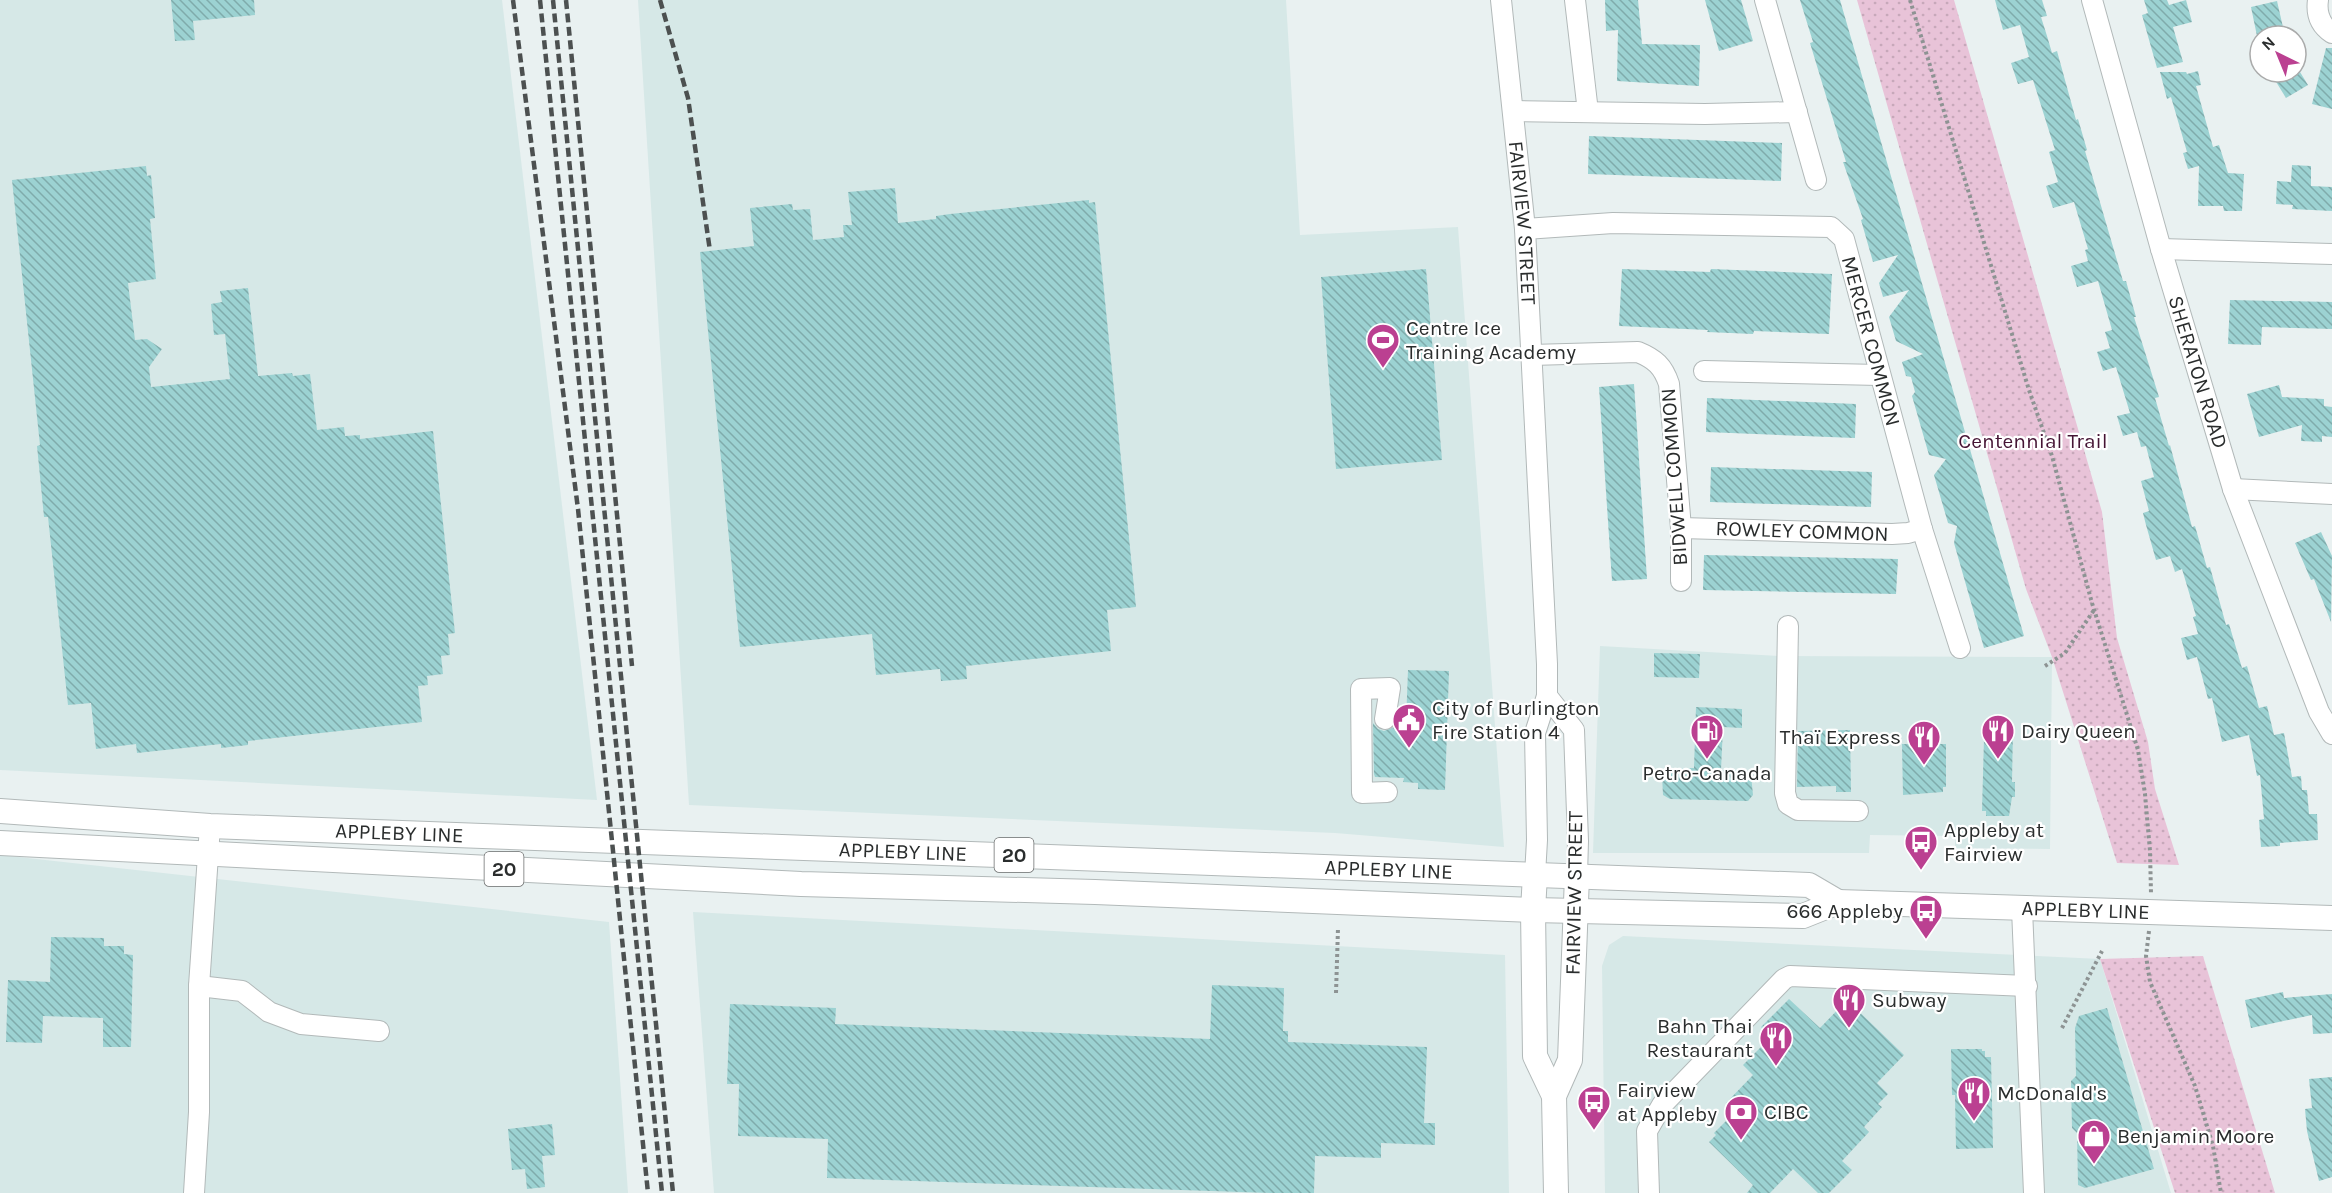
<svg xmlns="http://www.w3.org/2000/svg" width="2332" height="1193" font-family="Karla,sans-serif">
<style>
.built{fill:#d6e8e7}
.park{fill:url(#park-dots)}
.building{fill:url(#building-back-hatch)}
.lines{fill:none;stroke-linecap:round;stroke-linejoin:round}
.minor-casing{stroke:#b2b9b9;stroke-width:22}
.major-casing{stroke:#b2b9b9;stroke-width:26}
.path{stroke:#8d9393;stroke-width:4;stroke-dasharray:3 3;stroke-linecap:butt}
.minor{stroke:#fff;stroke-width:20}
.major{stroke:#fff;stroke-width:24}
.rail{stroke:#4c5050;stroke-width:4.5;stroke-dasharray:9 4.5;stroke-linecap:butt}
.labels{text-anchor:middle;stroke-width:4.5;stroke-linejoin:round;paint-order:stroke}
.shield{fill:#fff;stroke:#6a6c6c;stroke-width:1.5}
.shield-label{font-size:20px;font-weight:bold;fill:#2a2d2d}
.street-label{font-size:21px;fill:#2a2d2d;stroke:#fff}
.poi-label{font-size:21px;fill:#2a2d2d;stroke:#fff;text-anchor:start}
.park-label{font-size:21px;fill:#451434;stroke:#fff}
</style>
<defs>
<pattern id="park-dots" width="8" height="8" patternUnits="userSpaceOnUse" patternTransform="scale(1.5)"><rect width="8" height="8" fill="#e8c3d8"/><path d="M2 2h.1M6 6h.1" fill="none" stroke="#c7a8ba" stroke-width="1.8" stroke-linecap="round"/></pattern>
<pattern id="building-back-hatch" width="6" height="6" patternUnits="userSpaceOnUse" patternTransform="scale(1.5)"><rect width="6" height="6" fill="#9cd2d2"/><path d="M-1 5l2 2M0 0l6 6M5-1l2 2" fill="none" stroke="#7fabab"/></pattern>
</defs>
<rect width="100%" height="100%" fill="#e9f1f1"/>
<g class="built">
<polygon points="0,0 502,0 597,800 0,770"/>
<polygon points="638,0 1286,0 1300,235 1458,227 1504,847 1335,833 689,805"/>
<polygon points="1600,646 1779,656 2052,657 2050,849 1955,848 1955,836 1870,835 1869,853 1593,853"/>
<polygon points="0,855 609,922 628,1193 0,1193"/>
<polygon points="693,912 1505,955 1509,1193 714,1193"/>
<polygon points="1623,936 2100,959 2171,1193 1605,1193 1602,966 1609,945"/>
</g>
<g class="park">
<polygon points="1857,0 1954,0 2102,512 2117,638 2148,742 2155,789 2179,865 2117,863 2052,657 2026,589"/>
<polygon points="2203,956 2275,1193 2175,1193 2100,959"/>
</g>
<g class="building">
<polygon points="171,0 254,0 255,15 193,21 195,40 175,41"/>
<polygon points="1605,0 1638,0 1642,44 1700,45 1699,86 1617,81 1618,30 1606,31"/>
<polygon points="1705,0 1741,0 1753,41 1719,51"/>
<polygon points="1800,0 1840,0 2024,636 1984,648 1954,543 1957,526 1948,523 1934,475 1946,459 1929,455 1912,396 1915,392 1911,377 1906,376 1902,362 1923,354 1896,341 1889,317 1909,290 1883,297 1879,283 1898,255 1873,262 1861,220 1863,219 1843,162 1846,162 1810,43 1813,42"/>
<polygon points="1995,0 2042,0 2047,16 2041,17 2047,36 2052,53 2057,51 2076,120 2078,119 2087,150 2085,151 2123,281 2126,281 2136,317 2134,317 2159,397 2155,398 2169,446 2170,445 2192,527 2195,526 2207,568 2210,567 2226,625 2229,624 2242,668 2247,666 2259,708 2267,706 2274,735 2284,733 2292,777 2301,776 2302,790 2307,790 2309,814 2317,814 2318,840 2280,843 2280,846 2261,847 2259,820 2264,819 2260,775 2257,776 2249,735 2222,742 2212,698 2208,699 2197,657 2187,660 2181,638 2198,634 2193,617 2196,616 2182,569 2175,572 2170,556 2156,560 2146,525 2143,513 2149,511 2141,481 2154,477 2146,446 2141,447 2137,432 2123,436 2117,416 2130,413 2116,367 2103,371 2097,352 2110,348 2105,332 2112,330 2098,281 2077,287 2071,266 2088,261 2085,250 2088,249 2074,202 2053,208 2046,186 2058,182 2049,152 2055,150 2033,80 2018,84 2011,63 2029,57 2020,25 2003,30"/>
<polygon points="2144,0 2167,0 2169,5 2186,0 2192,22 2173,27 2183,62 2157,68 2142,15 2148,13"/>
<polygon points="2277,1 2285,36 2257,36 2251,7"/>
<polygon points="2326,48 2332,48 2332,109 2312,104"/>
<polygon points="2198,71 2201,85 2196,86 2213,147 2219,145 2228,173 2244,174 2242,211 2224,211 2223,206 2198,206 2199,166 2188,169 2183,153 2187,152 2171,97 2167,99 2160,72 2186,72 2187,74"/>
<polygon points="2270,72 2300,72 2308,85 2286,98"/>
<polygon points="1589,136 1782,143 1781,181 1588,174"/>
<polygon points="2292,165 2311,166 2311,186 2332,187 2332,211 2292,209 2293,205 2276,204 2277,181 2291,182"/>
<polygon points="146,166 147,176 151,175 155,218 150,219 156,279 128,283 135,340 147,339 162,349 149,367 151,387 230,379 225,334 214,335 211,304 222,302 220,291 248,288 258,376 292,373 293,376 310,374 317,430 344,427 345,436 360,435 360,439 433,431 455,633 448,634 450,655 441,656 443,674 427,676 428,685 418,686 422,722 248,741 248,745 221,748 221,744 137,753 136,744 96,749 91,703 68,705 48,517 44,517 37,446 40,445 12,180"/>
<polygon points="895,188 898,223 936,219 936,216 950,214 1089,200 1089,203 1095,202 1136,607 1107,610 1111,651 966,666 967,679 941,681 940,669 876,675 872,634 740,647 700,252 754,246 750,208 792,204 793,210 810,209 813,240 844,237 843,225 852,225 848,192"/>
<polygon points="1426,269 1442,460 1336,469 1321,277"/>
<polygon points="1622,269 1710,272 1711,269 1832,274 1829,334 1754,331 1753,334 1707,332 1708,330 1619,326"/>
<polygon points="2230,300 2332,302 2332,329 2262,327 2261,345 2228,344"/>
<polygon points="1634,384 1647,579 1612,581 1599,387"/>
<polygon points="2279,385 2282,397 2324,399 2324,406 2332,407 2332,437 2322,436 2322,442 2301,441 2302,425 2259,437 2247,394"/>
<polygon points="1707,398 1856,404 1855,438 1706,432"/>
<polygon points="1711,467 1872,472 1871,507 1710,502"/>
<polygon points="2321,532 2332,556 2331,622 2314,579 2311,580 2295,543"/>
<polygon points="1704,555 1898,559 1896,594 1703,590"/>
<polygon points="1654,653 1700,654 1699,678 1654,677"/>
<polygon points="1408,670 1449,671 1445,790 1418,789 1418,783 1403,782 1404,778 1375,777 1374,774 1373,723 1378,729 1384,731 1394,727 1397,721 1406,722"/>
<polygon points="1696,707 1742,709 1742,728 1723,727 1721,770 1744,770 1751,775 1753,795 1748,801 1670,799 1663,795 1662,775 1665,770 1672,768 1694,768"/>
<polygon points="1996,729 2013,729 2012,782 2015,782 2015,797 2012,797 2009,816 1986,816 1986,811 1982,811 1984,738 1996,739"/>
<polygon points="1850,730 1851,792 1836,792 1836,786 1797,787 1798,731"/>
<polygon points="1902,744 1946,744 1946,787 1943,787 1943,792 1903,795"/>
<polygon points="51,937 104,938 104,946 124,946 124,954 133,955 131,1047 103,1047 103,1018 43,1016 42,1043 6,1042 8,980 50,982"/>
<polygon points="1212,985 1284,988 1283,1031 1288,1031 1288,1042 1427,1047 1424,1123 1435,1123 1435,1145 1381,1143 1381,1158 1315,1156 1314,1193 1271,1193 827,1178 828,1139 738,1136 739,1084 727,1084 730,1004 836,1008 835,1024 1210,1039"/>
<polygon points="2283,992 2284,998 2332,994 2332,1033 2313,1034 2312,1015 2251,1028 2245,1000"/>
<polygon points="1789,999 1820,1028 1847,1000 1904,1055 1877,1083 1888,1094 1878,1104 1882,1107 1864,1127 1869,1132 1842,1161 1852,1170 1829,1193 1818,1193 1793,1169 1770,1193 1747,1193 1753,1185 1709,1142 1716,1135 1714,1133 1735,1112 1726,1103 1753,1075 1743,1065 1771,1037 1761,1027"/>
<polygon points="2107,1008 2154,1169 2085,1188 2078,1185 2077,1133 2072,1128 2071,1081 2076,1076 2075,1028 2079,1016"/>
<polygon points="1951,1049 1982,1049 1982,1051 1985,1051 1985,1057 1991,1057 1993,1148 1956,1149 1955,1095 1952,1095"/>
<polygon points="2332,1077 2332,1177 2319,1181 2307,1131 2305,1109 2312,1108 2309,1079"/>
<polygon points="552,1124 555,1155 542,1156 545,1187 527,1189 525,1169 512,1170 508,1129"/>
</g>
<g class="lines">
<g class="minor-casing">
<g id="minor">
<path id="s1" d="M1501 0 1525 229 1547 664V696L1535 733 1537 840 1535 875"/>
<polyline points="1575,0 1588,112"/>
<polyline points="1765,0 1816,180"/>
<polyline points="2092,0 2161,249 2233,489 2319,712 2332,734"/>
<path d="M2318 0C2316 14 2320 25 2332 33"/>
<polyline points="1513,111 1705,114 1797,112"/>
<polyline points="1525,229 1613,223 1831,227 1844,239 1922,529 1960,648"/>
<polyline points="2161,249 2332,254"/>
<path d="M1531 355 1638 352C1655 359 1663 366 1669 384L1681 528V581"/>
<polyline points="1704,371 1879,375"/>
<polyline points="2233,489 2332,494"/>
<polyline points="1681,528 1892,534 1908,533 1922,529"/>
<polyline points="1788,626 1785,793 1788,804 1798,810 1858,811"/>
<polyline points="1547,696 1574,730 1578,841 1577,876"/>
<polyline points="1385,719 1390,688 1361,689 1362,793 1387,792"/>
<polyline points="2022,909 2034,1193"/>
<polyline points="199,986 242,991 269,1012 301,1024 379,1031"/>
<polyline points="194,1193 199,1112 199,986 210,826"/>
<polyline points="1649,1193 1647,1131 1662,1105 1784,979 1790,976 2027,986"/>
</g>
</g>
<g class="major-casing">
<g id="major">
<path id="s2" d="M0 811 210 826 1809 885 1838 902"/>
<path id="s3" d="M0 843 801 884 1095 892 1533 910 1803 916 1838 902 2332 918"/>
<polyline points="1535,875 1533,910 1535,1056 1554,1096 1556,1193"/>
<polyline points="1554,1096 1570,1060 1577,876"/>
</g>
</g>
<g class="path">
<polyline points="1910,0 2029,390 2052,456 2092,603 2138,750 2145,794 2150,851 2151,893"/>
<polyline points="2045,666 2065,653 2094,610"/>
<polyline points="2149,931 2146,956 2150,982 2195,1086 2213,1146 2221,1193"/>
<polyline points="1336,993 1338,928"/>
<polyline points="2062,1028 2102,951"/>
</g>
<use href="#minor" class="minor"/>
<use href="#major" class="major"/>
<g class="rail">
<polyline points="513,0 578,509 648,1193"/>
<polyline points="540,0 662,1193"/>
<polyline points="553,0 673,1193"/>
<polyline points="566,0 632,666"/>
<polyline points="660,0 688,98 710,251"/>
</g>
</g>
<defs>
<g id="stadium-pin" transform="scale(1.725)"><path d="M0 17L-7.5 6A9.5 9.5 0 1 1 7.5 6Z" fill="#bb4091" stroke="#fff"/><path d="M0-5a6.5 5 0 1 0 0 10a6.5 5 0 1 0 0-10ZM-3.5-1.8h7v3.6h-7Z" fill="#fff"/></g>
<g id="civic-pin" transform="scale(1.725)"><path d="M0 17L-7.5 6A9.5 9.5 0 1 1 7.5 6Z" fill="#bb4091" stroke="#fff"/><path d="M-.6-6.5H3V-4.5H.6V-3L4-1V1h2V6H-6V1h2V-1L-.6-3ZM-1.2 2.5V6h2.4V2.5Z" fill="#fff"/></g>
<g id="fuel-pin" transform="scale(1.725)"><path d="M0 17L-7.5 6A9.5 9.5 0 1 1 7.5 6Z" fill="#bb4091" stroke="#fff"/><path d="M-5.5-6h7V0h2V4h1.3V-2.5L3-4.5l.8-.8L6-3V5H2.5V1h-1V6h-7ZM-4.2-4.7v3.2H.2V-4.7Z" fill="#fff"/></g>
<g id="restaurant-pin" transform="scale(1.725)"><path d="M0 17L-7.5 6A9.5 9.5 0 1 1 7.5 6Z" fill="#bb4091" stroke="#fff"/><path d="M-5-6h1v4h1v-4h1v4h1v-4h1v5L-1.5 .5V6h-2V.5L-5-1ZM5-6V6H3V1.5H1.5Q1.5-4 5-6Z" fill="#fff"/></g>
<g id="bus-pin" transform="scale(1.725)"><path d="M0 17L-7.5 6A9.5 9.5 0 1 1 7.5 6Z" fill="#bb4091" stroke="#fff"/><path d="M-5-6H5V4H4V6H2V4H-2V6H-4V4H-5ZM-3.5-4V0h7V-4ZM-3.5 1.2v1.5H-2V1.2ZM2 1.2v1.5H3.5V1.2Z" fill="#fff"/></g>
<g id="bank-pin" transform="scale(1.725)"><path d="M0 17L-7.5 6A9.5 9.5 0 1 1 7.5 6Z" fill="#bb4091" stroke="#fff"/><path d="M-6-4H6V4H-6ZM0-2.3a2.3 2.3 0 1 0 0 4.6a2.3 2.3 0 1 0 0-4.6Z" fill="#fff"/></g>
<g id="shop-pin" transform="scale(1.725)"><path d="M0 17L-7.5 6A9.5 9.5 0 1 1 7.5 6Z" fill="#bb4091" stroke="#fff"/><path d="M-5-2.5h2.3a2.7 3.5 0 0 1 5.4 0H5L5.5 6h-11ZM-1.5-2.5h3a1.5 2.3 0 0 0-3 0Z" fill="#fff"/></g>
</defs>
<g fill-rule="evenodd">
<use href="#stadium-pin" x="1383" y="340"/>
<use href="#civic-pin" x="1409" y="720"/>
<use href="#fuel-pin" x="1707" y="731"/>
<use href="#restaurant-pin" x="1998" y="731"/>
<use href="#restaurant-pin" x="1924" y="737"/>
<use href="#bus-pin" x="1921" y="842"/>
<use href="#bus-pin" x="1926" y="911"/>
<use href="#restaurant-pin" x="1849" y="1000"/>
<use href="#restaurant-pin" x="1776" y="1038"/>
<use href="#restaurant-pin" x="1974" y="1093"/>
<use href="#bus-pin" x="1594" y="1102"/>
<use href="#bank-pin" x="1741" y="1112"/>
<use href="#shop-pin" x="2094" y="1136"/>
</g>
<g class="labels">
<g class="shield">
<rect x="994.5" y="838" width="39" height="34" rx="4.5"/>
<rect x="484.5" y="852" width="39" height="34" rx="4.5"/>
</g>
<g class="shield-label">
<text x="1014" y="862">20</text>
<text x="504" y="876">20</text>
</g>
<g class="street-label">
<text dy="7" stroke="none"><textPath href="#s1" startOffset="224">FAIRVIEW STREET</textPath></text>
<text transform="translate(1871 341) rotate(75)" y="7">MERCER COMMON</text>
<text transform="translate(2198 372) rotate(73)" y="7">SHERATON ROAD</text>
<text transform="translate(1674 477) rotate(-94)" y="7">BIDWELL COMMON</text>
<text transform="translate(1802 531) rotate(2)" y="7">ROWLEY COMMON</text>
<text dy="7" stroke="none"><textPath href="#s2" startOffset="400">APPLEBY LINE</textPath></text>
<text dy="7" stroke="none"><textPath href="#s2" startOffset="904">APPLEBY LINE</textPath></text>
<text dy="7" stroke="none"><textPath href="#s2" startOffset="1390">APPLEBY LINE</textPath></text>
<text transform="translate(1574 893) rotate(-89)" y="7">FAIRVIEW STREET</text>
<text dy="7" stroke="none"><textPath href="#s3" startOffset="2090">APPLEBY LINE</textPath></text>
</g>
<g class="poi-label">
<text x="1406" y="335">Centre Ice<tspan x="1406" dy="24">Training Academy</tspan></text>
<text x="1432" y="715">City of Burlington<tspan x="1432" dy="24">Fire Station 4</tspan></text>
<text x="2021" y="738">Dairy Queen</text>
<text x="1901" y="744" text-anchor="end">Thaï Express</text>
<text x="1707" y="780" text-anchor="middle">Petro-Canada</text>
<text x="1944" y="837">Appleby at<tspan x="1944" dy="24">Fairview</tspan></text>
<text x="1903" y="918" text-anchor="end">666 Appleby</text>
<text x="1872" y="1007">Subway</text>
<text x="1753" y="1033" text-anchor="end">Bahn Thai<tspan x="1753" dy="24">Restaurant</tspan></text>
<text x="1617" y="1097">Fairview<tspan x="1617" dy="24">at Appleby</tspan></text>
<text x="1997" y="1100">McDonald's</text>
<text x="1764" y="1119">CIBC</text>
<text x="2117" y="1143">Benjamin Moore</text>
</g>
<g class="park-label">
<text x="2033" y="448">Centennial Trail</text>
</g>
</g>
<g transform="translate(2278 54) rotate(317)"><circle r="28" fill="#ffffff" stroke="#aaabab" stroke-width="1.5"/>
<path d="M0-4.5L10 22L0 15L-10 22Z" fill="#bb4091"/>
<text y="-9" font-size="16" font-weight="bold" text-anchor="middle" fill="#2a2d2d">N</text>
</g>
</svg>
